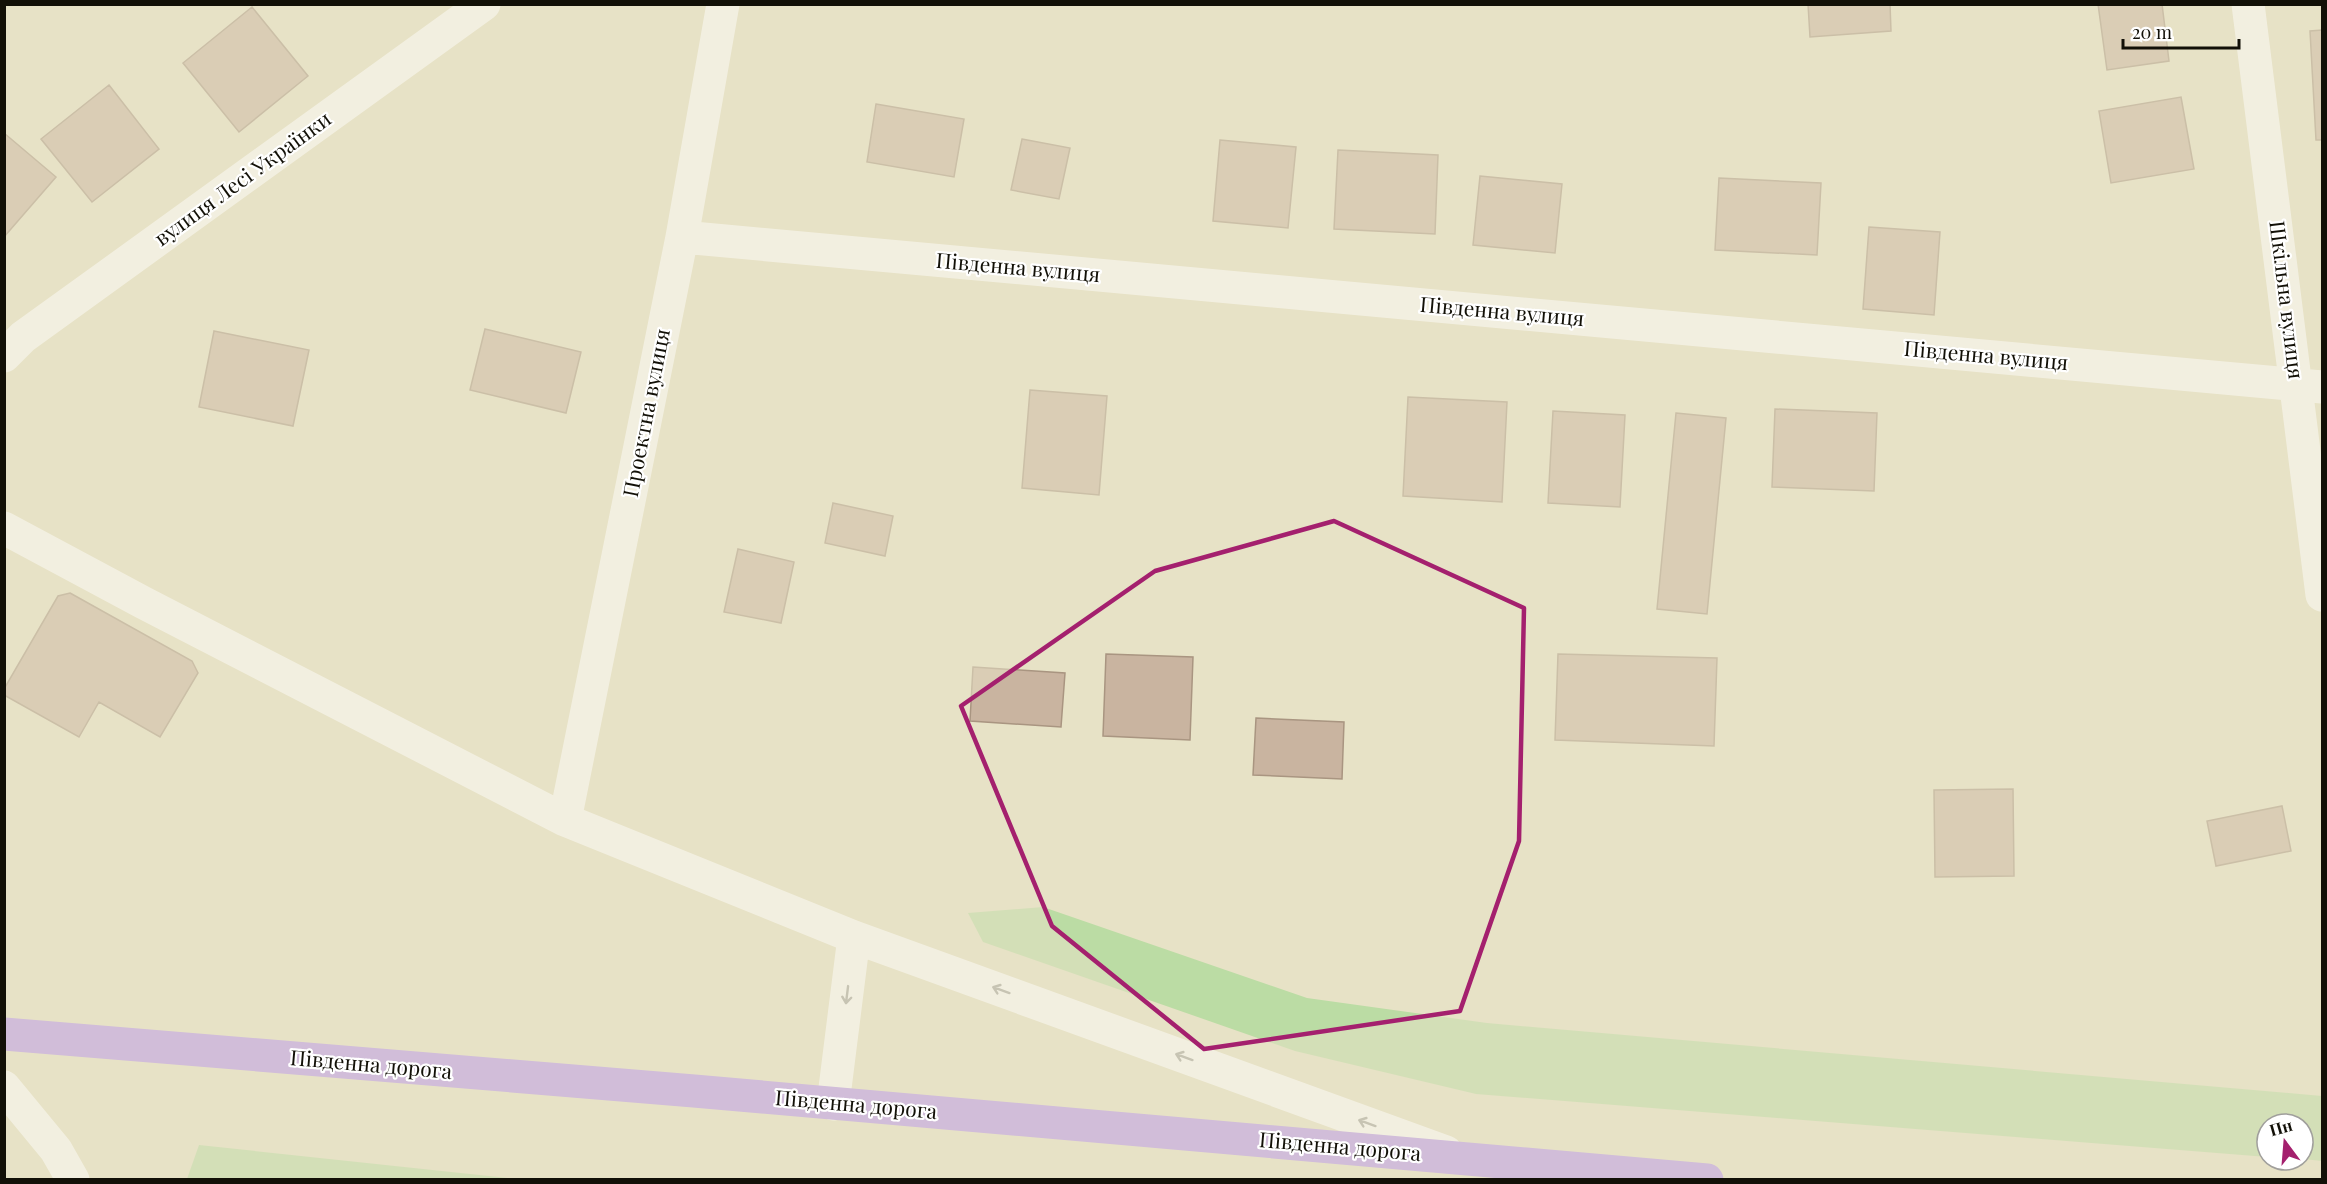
<svg xmlns="http://www.w3.org/2000/svg" width="2327" height="1184" font-family="'Playfair Display',serif">
  <rect width="100%" height="100%" fill="#e7e2c6"/>
  <path fill="#bbdca4" d="M1043 907 1307 998 1487 1023 2322 1096V1161L2303 1159V1124H2267V1157L1476 1094 1295 1051 983 942 968 913Z
    M199 1145 516 1179H187Z"/>
  <path fill="#c9b4a0" stroke="#a99581" stroke-width="1.5" d="M1808 4H1890L1891 31 1810 37Z
    M2098 4H2162L2169 61 2107 70Z
    M252 7 308 76 239 132 183 63Z
    M2322 30V140H2316L2310 31Z
    M109 85 159 149 92 202 41 139Z
    M2181 97 2194 169 2111 183 2099 111Z
    M876 104 964 119 954 177 867 162Z
    M4 133 56 177 4 237Z
    M1022 139 1070 148 1059 199 1011 190Z
    M1220 140 1296 147 1288 228 1213 221Z
    M1338 150 1438 155 1435 234 1334 229Z
    M1480 176 1562 184 1555 253 1473 245Z
    M1719 178 1821 183 1817 255 1715 250Z
    M1869 227 1940 232 1934 315 1863 309Z
    M485 329 581 352 566 413 470 390Z
    M214 331 309 350 293 426 199 407Z
    M1030 390 1107 396 1099 495 1022 488Z
    M1408 397 1507 402 1502 502 1403 496Z
    M1775 409 1877 413 1874 491 1772 487Z
    M1553 411 1625 415 1620 507 1548 503Z
    M1676 413 1726 418 1707 614 1657 609Z
    M833 503 893 516 885 556 825 543Z
    M738 549 794 562 781 623 724 612Z
    M70 593 192 661 198 673 160 737 99 702 79 737 4 695V689L58 596Z
    M1106 654 1193 657 1190 740 1103 736Z
    M1558 654 1717 658 1714 746 1555 740Z
    M973 667 1065 673 1061 727 970 721Z
    M1256 718 1344 722 1342 779 1253 775Z
    M2013 789 2014 876 1935 877 1934 790Z
    M2282 806 2291 851 2216 866 2207 821Z"/>
  <g fill="none" stroke-linecap="round" stroke-linejoin="round">
    <path stroke="#fff" stroke-width="33" d="M2248 4 2322 595
      M682 237 2322 387
      M4 356 23 337 484 4
      M4 528 144 603 565 820 854 937 1446 1152
      M565 820 682 237 723 4
      M4 1087 56 1150 73 1180
      M833 1104 854 937"/>
    <path stroke="#b590f0" stroke-width="33" d="M4 1034 694 1091 1707 1180"/>
  </g>
  <defs><path id="oneway-shaft" d="M-6 0H5M1.5-3L5.5 0L1.5 3" fill="none" stroke-width="1.6" stroke-linecap="round" stroke-linejoin="round" transform="scale(1.5)"/></defs>
  <g stroke="#a09f9c">
    <use href="#oneway-shaft" transform="translate(1001 990) rotate(-160)"/>
    <use href="#oneway-shaft" transform="translate(847 995) rotate(97)"/>
    <use href="#oneway-shaft" transform="translate(1184 1057) rotate(-160)"/>
    <use href="#oneway-shaft" transform="translate(1367 1123) rotate(-160)"/>
  </g>
  <path d="M0 0H2327V1184H0ZM1334 521 1524 608 1519 841 1460 1011 1204 1049 1052 926 961 706 1155 571Z" fill="#e7e2c6" fill-opacity=".55" fill-rule="evenodd"/>
  <path fill="none" stroke="#a4206e" stroke-width="4.5" stroke-linejoin="round" d="M1334 521 1524 608 1519 841 1460 1011 1204 1049 1052 926 961 706 1155 571Z"/>
  <g text-anchor="middle" stroke-width="4.5" stroke-linejoin="round" paint-order="stroke">
    <g font-size="21" fill="#121007" stroke="#fff">
      <text transform="translate(243 179) rotate(-36)" y="7">вулиця Лесі Українки</text>
      <text transform="translate(1018 268) rotate(5)" y="7">Південна вулиця</text>
      <text transform="translate(2286 300) rotate(83)" y="7">Шкільна вулиця</text>
      <text transform="translate(1502 312) rotate(5)" y="7">Південна вулиця</text>
      <text transform="translate(1986 356) rotate(5)" y="7">Південна вулиця</text>
      <text transform="translate(647 413) rotate(-79)" y="7">Проектна вулиця</text>
      <text transform="translate(371 1065) rotate(5)" y="7">Південна дорога</text>
      <text transform="translate(856 1105) rotate(5)" y="7">Південна дорога</text>
      <text transform="translate(1340 1147) rotate(5)" y="7">Південна дорога</text>
    </g>
  </g>
  <rect width="2327" height="1184" fill="none" stroke="#121007" stroke-width="12"/>
  <g transform="translate(2285 1142) rotate(344)"><circle r="28" fill="#ffffff" stroke="#a09f9c" stroke-width="1.5"/>
  <path d="M0-4.5L10 22L0 15L-10 22Z" fill="#a4206e"/>
  <text y="-9" font-size="16" font-weight="bold" text-anchor="middle" fill="#121007">Пн</text>
  </g>
  <path d="M2123 39v9h116v-9" fill="none" stroke="#121007" stroke-width="3"/>
  <text x="2132" y="39" font-size="18" fill="#121007" stroke="#ffffff" stroke-width="4.5" paint-order="stroke">20 m</text>
</svg>
